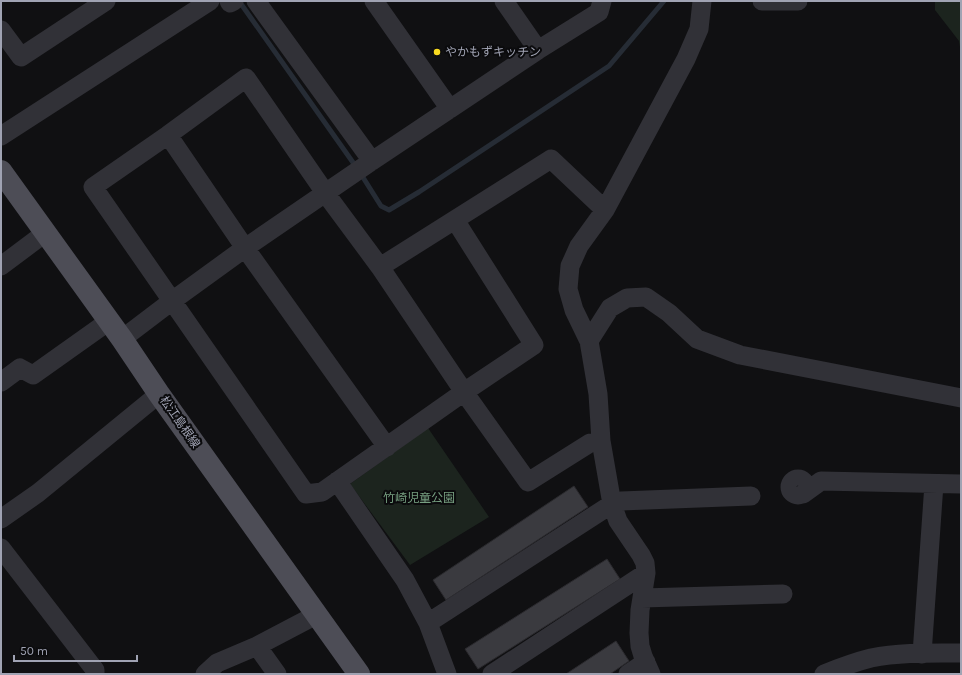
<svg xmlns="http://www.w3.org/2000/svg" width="962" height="675" font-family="Karla,'Noto Sans JP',sans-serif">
  <rect width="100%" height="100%" fill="#101012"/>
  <path fill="#1c241e" d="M935 1H961V53L959 41 935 10Z
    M428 428 489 517 410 565 350 484Z"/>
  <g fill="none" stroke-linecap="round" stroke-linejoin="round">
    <path stroke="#262c35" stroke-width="5" d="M239 1 359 171 381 206 389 210 419 192 609 66 664 1"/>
  </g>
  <path fill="#3a3a3f" stroke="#2b2a2e" d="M574 486 588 507 446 600 433 580Z
    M607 559 620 579 478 669 465 649Z
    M616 641 629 661 610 674H566Z"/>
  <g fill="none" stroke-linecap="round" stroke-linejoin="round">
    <path stroke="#313137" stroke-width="19" d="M229 1 230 3 234 1
      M256 1 372 161
      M374 1 450 109
      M762 1H798
      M1 30 21 57 106 1
      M538 50 599 12 602 1
      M168 135 246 78 326 194 380 267 464 392 322 492 306 494 93 187 168 135 245 248 387 447
      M1 136 210 1
      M455 220 534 345 464 392 528 482 590 443 601 441
      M1 266 45 233
      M380 267 551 159 605 210
      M122 339 172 301 245 248 372 161 538 50 504 1
      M589 341 610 308 627 298 646 297 669 313 697 339 740 355 961 398
      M1 382 20 368 33 375 109 321
      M790 487a8 8 0 1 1 16 0a8 8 0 1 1-16 0Z
      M337 481 405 580 428 623 447 674
      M803 494 821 481 961 484
      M1 519 38 493 159 394
      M1 548 95 670V674
      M642 598 783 594
      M428 623 612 504 621 501 751 496
      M257 646 277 674
      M922 654 934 484
      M205 674 217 663 257 646 316 615
      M492 674 646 573
      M628 674 646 662
      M651 674 643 656 640 646 639 633 640 610 646 573 645 563 641 555 618 521 612 504 601 441 598 394 589 341 574 310 568 289 570 266 579 246 605 210 686 59 699 29 702 1
      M824 674C839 668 855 662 871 658 900 652 931 653 961 653"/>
    <path stroke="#4d4d56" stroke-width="22" d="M1 171 122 339 159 394 359 674"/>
  </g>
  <circle fill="#f9da20" stroke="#0b0b0d" stroke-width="1.5" cx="437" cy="52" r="4"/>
  <g text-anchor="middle" stroke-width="4" stroke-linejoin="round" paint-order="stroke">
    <g font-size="12" fill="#a0a3b3" stroke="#0b0b0d" text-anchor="start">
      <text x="445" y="56">やかもずキッチン</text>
    </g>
    <g font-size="12" fill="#a0a3b3" stroke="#0b0b0d">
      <text transform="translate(180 422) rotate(55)" y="4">松江島根線</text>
    </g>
    <g font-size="12" fill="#769f81" stroke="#0b0b0d">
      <text x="419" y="502">竹崎児童公園</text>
    </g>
  </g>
  <rect width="962" height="675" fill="none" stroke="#a0a3b3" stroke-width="4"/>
  <path d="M14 655v6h123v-6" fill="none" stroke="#a0a3b3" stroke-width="2"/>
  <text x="20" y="655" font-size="12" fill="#a0a3b3" stroke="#0b0b0d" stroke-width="3" paint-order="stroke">50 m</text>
</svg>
